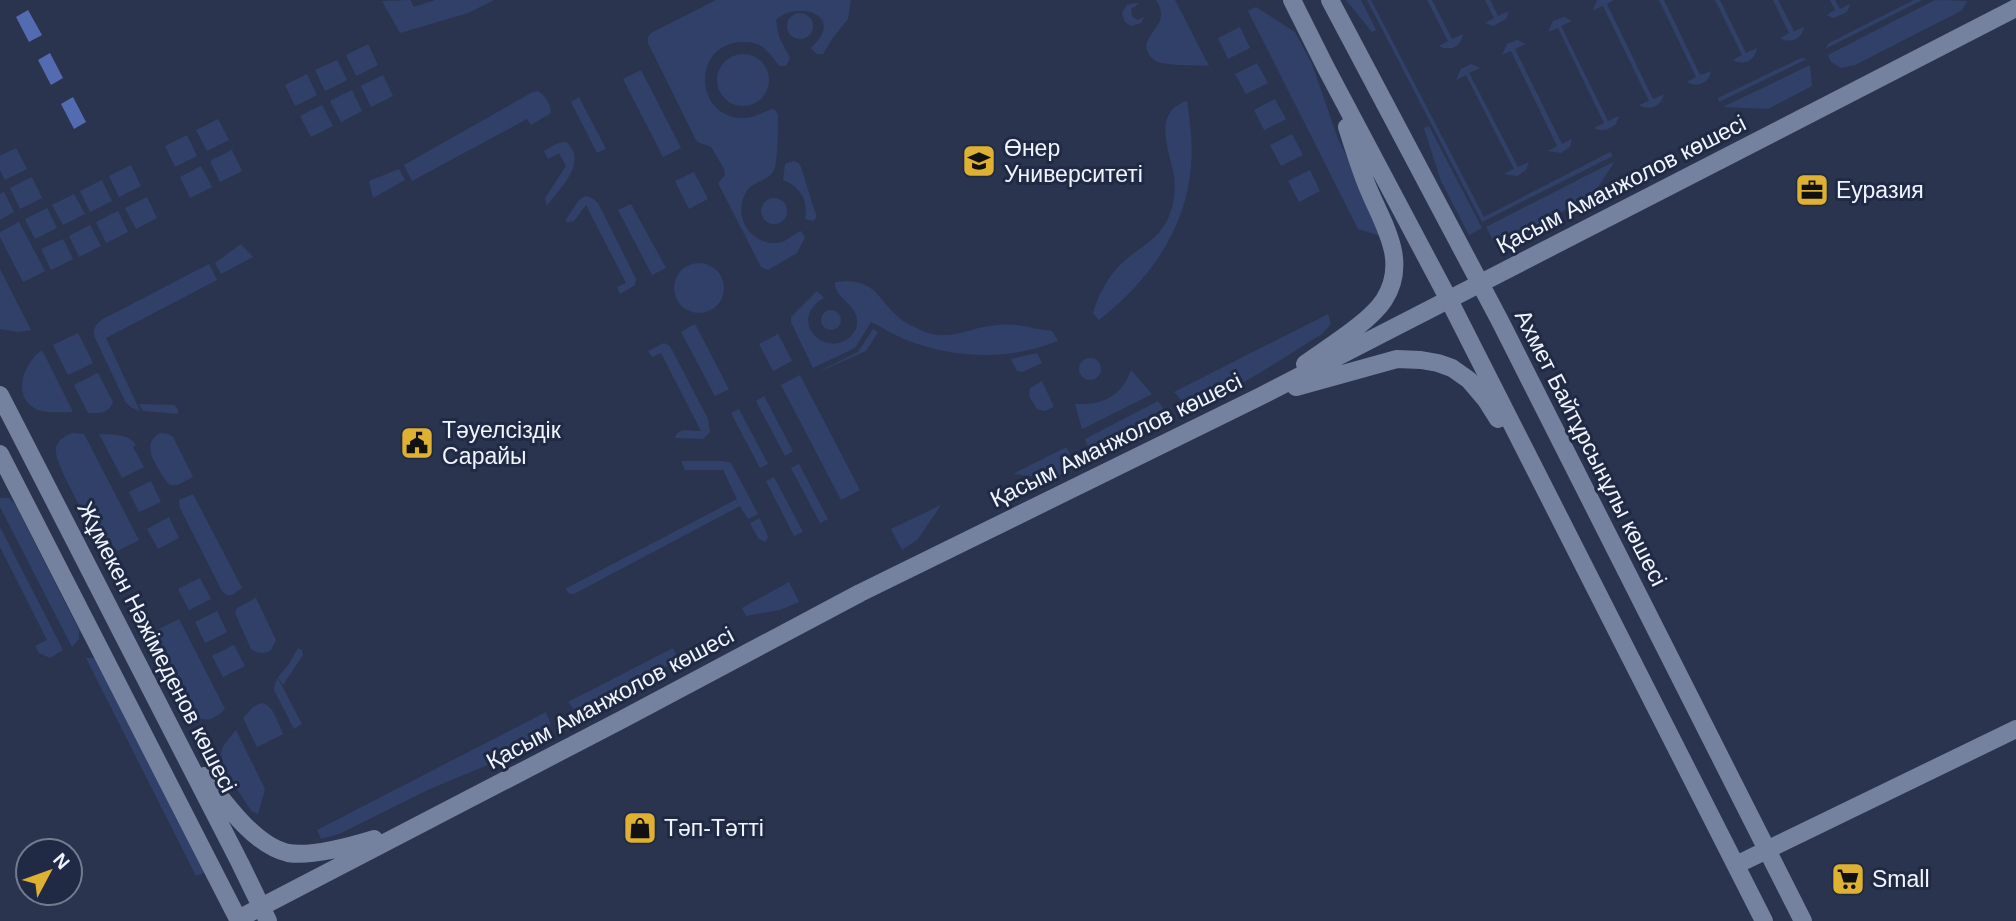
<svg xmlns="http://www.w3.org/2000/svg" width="2016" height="921" font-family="Helvetica,sans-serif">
  <rect width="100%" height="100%" fill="#2a344f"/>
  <path fill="#314069" d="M410 0 414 7 435 0H494L468 13 400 33 382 1Z
    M716 0H851L848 19 832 39 823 54H817L811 48C848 14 795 0 776 20L779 37 790 58 786 66H779C774 59 769 51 761 46 755 42 747 42 740 42 690 46 695 121 746 118 756 117 763 112 772 109L776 111 778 116C778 127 778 162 774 170 768 182 751 181 745 194 733 217 751 245 777 243 787 242 793 234 801 231L805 237 797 253 768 270 761 267 718 183 725 175 724 169 711 147 697 142 648 43V37L651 33Z
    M1156 0H1175L1209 66C1196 65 1170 66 1158 62 1150 59 1143 48 1148 40 1156 25 1168 19 1156 0Z
    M1346 0H1361L1376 30 1372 32Z
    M1367 0H1371L1484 217 1610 152 1613 156 1482 222Z
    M1427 0H1432L1452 39 1463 34C1461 47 1450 52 1439 46L1448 41Z
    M1485 0H1490L1498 16 1509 11 1506 19 1493 26 1485 23 1494 18Z
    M1597 0H1614L1607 4 1653 99 1664 94C1661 107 1650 111 1639 105L1649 101 1603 6 1593 10Z
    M1659 0H1664L1700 75 1711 71C1709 83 1698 88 1687 82L1696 77Z
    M1715 0H1720L1746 53 1757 48C1755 61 1743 66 1733 60L1742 55Z
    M1773 0H1778L1794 31 1804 27C1802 39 1791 44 1780 38L1789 33Z
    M1830 0H1835L1840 9 1850 4 1847 12 1834 18 1826 15 1835 10Z
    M1914 0H1922L1825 49 1829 43Z
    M1935 0 1967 1 1962 10 1957 13 1855 65 1841 68 1831 62 1828 55Z
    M1135 3 1139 4 1131 9 1132 16 1137 20 1144 17 1141 23 1131 26 1125 22 1122 13 1127 5Z
    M1256 7 1295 32 1312 64 1338 139 1375 212 1386 238 1358 229 1248 11Z
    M787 26a13 13 0 1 1 26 0a13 13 0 1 1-26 0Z
    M1564 17 1572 21 1561 26 1608 121 1619 116 1616 124C1609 130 1602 132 1594 128L1604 123 1558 28 1548 32 1553 21Z
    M1240 27 1250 48 1228 59 1218 38Z
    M1517 40 1526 44 1515 49 1562 144 1572 139 1570 147 1561 153 1548 151 1557 146 1511 51 1502 55 1507 44Z
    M368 44 378 65 356 76 346 55Z
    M717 80a26 26 0 1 1 52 0a26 26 0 1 1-52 0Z
    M1801 58 1807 59 1719 102 1718 98Z
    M337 60 347 80 325 91 315 70Z
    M1257 63 1268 83 1246 94 1235 74Z
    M1471 64 1480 68 1469 73 1518 167 1529 162 1526 170 1517 176 1504 174 1514 169 1466 75 1456 80 1461 69Z
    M1810 65 1812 86 1768 109 1723 107Z
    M641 70 681 148 663 157 623 79Z
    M307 74 317 95 295 106 285 85Z
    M383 75 393 96 371 107 361 86Z
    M352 90 362 111 341 122 330 101Z
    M538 91C545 95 551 105 551 113L531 125 527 119 412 181 404 165 531 93Z
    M579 97 606 149 597 153 571 102Z
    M1275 99 1286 119 1264 130 1254 110Z
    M1187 101C1190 122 1193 144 1191 166 1186 230 1148 282 1099 320L1093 313C1098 296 1106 280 1119 266 1142 243 1165 240 1173 203 1175 195 1175 185 1174 176 1170 151 1151 112 1187 101Z
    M322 105 333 126 311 137 300 116Z
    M218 119 229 140 207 151 196 130Z
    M1429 126 1482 228 1469 235 1441 181 1424 128Z
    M1292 134 1303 155 1281 166 1270 145Z
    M187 135 197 156 175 167 165 146Z
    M566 142C589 162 560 188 547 206L545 198 566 166 559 153 548 159 544 151 558 143Z
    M16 148 27 169 5 180 0 170V156Z
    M232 150 242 171 220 182 210 161Z
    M794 161C796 162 798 162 799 164 802 166 812 205 816 214V218L813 221 805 219C809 201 800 186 783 180L785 164Z
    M1615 161 1592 196 1496 246 1486 227Z
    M131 165 141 186 119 197 109 176Z
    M201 166 212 187 190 198 180 177Z
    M399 169 405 180 373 198 369 181Z
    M1310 170 1320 191 1299 202 1288 181Z
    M694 172 708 199 689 209 675 181Z
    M32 177 42 198 20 209 10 188Z
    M102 180 112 201 90 212 80 191Z
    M4 192 14 212 0 220V194Z
    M74 194 85 214 63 225 52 205Z
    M586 196 592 198 598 203 636 279 635 285 620 294 617 287 626 283 586 205 574 221 569 222 565 221 579 200Z
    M147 197 157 218 136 229 125 208Z
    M761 211a13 13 0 1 1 26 0a13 13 0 1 1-26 0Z
    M631 204 666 268 652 275 618 210Z
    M47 208 57 228 35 239 25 219Z
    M118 211 128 232 106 243 96 222Z
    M19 222 45 271 23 282 0 237V232Z
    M90 225 101 246 79 257 69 236Z
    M63 239 73 259 51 270 41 249Z
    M241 244 253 257 221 274 215 263Z
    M674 288a25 25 0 1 1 50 0a25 25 0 1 1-50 0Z
    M209 264 217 280 106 338 140 411 132 408 126 403 95 338C92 329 96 324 103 319Z
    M0 269 31 330 18 332 0 329Z
    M848 281C877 284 877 297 895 314 904 323 917 329 928 333 953 341 973 326 998 325 1020 323 1031 329 1052 331L1058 341C1011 360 957 359 909 341 896 336 883 328 871 322L855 348 813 368 791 322V317L817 291 824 298C787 319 823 358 849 338 853 334 857 329 857 324 859 303 834 300 835 282Z
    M821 320a10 10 0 1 1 20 0a10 10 0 1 1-20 0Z
    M1328 314 1331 324 1322 334C1298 348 1209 409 1187 406L1174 392Z
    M695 324 729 389 715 396 681 332Z
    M873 329 878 332 866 351 814 374 858 352Z
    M78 333 93 363 68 375 53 345Z
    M778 334 792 361 773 371 759 344Z
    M664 343 670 346 708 419 710 432 703 439 675 438C679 426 691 432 701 431L661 353 652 357 648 351Z
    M42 350 73 412C62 412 44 414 34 408 11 393 25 362 42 350Z
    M1037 353 1042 363 1022 372 1017 371 1011 359Z
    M1079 369a11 11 0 1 1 22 0a11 11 0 1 1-22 0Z
    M1131 370 1152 394 1082 429 1075 404C1102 406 1122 396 1131 370Z
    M98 373 113 402C108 414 100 413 88 413L74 385Z
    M800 375 860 490 841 500 781 385Z
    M1042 381 1054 407 1045 411 1037 409 1029 396 1030 388Z
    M764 396 793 451 785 456 756 401Z
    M1158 401C1163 408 1167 413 1166 422L1159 428 1105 455C1093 456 1088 450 1085 439Z
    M139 404 174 405 178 409V414L143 411Z
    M739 409 768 464 760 468 731 413Z
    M73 433 84 434 139 540 117 551C106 537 91 523 81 508 75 497 53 458 56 447 59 439 66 435 73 433Z
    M161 433 168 434 173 437 193 477 177 485H170L167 482C158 468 138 443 161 433Z
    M99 434C112 435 128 433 136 445L133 447 144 467 122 478Z
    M1067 447C1069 452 1071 459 1071 464 1068 484 1027 475 1013 474Z
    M681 461H723L731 463 758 514 748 519 740 506 574 594H570L565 589 737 499 723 470H685Z
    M799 464 828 519 820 523 791 468Z
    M774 477 803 532 794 536 766 481Z
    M151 481 161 502 139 512 129 492Z
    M193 494 242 588 232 595H227L222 591 180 508 179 500Z
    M0 498H9L15 504 79 630V639L72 647 0 507Z
    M941 505 918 539 902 550 891 529Z
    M169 517 179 538 158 549 147 529Z
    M760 518 768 537 765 542 758 538 750 523Z
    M0 527 63 650 50 658 39 653 35 646 47 640 0 547Z
    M200 578 211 599 189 610 178 589Z
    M789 582 799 602 780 610 746 616 742 608Z
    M256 598 276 640 271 650C264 654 257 654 251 649L235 613 237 608Z
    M217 611 227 632 205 643 195 622Z
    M179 619 225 709C208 727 197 720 184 703 178 696 173 688 170 679 164 663 161 646 157 630Z
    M234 645 245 666 223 677 212 656Z
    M298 648 302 650 303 655 283 685 278 677 289 664Z
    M673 648 677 657C655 677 609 722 577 713L568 702Z
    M86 658H94L98 661 206 872 196 876Z
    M278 678 302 724 294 729 274 690 275 683Z
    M261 703C274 705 278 723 283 734L257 747 243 718 253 707Z
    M546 712 550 722V731L533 746 430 789 339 834 321 839 317 830Z
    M236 730 265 789 258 814 251 811 248 806C241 794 217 763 222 749 225 743 231 736 236 730Z"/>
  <path fill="#536cb1" d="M28 10 42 35 29 42 16 17Z
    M50 53 63 78 51 85 38 60Z
    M73 97 86 122 74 129 61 104Z"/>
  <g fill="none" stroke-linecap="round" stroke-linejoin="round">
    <path stroke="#74819f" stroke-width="18" d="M1292 0 1326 68 1449 300 1764 921
      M1330 0 1500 321 1803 921
      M1305 364C1327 348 1370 322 1384 300 1410 259 1381 222 1366 183 1359 165 1353 146 1347 127
      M1296 387 1397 359 1421 360 1438 363 1452 368 1469 380 1486 400 1498 419
      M0 395 240 863 268 921
      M0 454 239 921
      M204 776C224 802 255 846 288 853 312 857 351 846 374 839
      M1736 865 2016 729
      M238 919 623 719 860 593 1259 397 2016 8"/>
  </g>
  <defs>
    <symbol id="university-square" viewBox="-11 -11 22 22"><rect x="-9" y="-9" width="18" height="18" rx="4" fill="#dfb133" stroke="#202a44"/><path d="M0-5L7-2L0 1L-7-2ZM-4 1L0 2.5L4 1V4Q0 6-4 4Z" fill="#111"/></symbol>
    <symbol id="office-square" viewBox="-11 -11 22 22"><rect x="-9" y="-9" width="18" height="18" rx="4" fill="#dfb133" stroke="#202a44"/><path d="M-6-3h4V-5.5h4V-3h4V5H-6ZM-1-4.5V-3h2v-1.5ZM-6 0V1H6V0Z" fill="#111"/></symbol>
    <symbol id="civic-square" viewBox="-11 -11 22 22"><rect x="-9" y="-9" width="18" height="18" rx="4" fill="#dfb133" stroke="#202a44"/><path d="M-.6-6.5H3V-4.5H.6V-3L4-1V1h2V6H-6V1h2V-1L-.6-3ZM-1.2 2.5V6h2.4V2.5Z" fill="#111"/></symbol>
    <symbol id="shop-square" viewBox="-11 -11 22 22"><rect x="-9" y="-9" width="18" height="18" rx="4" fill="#dfb133" stroke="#202a44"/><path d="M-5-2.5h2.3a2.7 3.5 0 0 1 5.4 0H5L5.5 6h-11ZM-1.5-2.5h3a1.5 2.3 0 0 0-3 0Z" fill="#111"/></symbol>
    <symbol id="supermarket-square" viewBox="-11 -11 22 22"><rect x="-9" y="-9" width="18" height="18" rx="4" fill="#dfb133" stroke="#202a44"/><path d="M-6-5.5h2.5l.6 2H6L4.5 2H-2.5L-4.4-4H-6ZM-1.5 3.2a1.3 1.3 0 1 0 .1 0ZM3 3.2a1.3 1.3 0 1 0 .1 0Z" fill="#111"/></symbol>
  </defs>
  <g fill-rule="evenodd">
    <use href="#university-square" x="960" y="142" width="38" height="38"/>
    <use href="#office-square" x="1793" y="171" width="38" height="38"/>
    <use href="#civic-square" x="398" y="424" width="38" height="38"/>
    <use href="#shop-square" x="621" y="809" width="38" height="38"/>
    <use href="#supermarket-square" x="1829" y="860" width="38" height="38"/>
  </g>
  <g text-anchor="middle" stroke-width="6" stroke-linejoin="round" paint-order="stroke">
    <g font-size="23" fill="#f0f4ff" stroke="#202a44" text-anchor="start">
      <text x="1004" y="156">Өнер<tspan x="1004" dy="26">Университеті</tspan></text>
      <text x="1836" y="198">Еуразия</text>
      <text x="442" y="438">Тәуелсіздік<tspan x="442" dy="26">Сарайы</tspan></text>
      <text x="664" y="836">Тәп-Тәтті</text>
      <text x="1872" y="887">Small</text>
    </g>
    <g font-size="23" fill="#f0f4ff" stroke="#202a44">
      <text transform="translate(1621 184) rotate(-27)" y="8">Қасым Аманжолов көшесі</text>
      <text transform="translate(1116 440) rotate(-26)" y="8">Қасым Аманжолов көшесі</text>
      <text transform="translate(1591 448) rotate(63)" y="8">Ахмет Байтұрсынұлы көшесі</text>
      <text transform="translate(157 647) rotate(63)" y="8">Жұмекен Нәжімеденов көшесі</text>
      <text transform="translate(610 698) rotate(-28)" y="8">Қасым Аманжолов көшесі</text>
    </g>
  </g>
  <g transform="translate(49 872) rotate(49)"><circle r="33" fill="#202a44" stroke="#737b8f" stroke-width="2"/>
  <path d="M0-5L12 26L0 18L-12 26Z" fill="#dfb133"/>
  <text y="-10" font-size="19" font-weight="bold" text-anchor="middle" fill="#f0f4ff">N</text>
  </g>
</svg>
